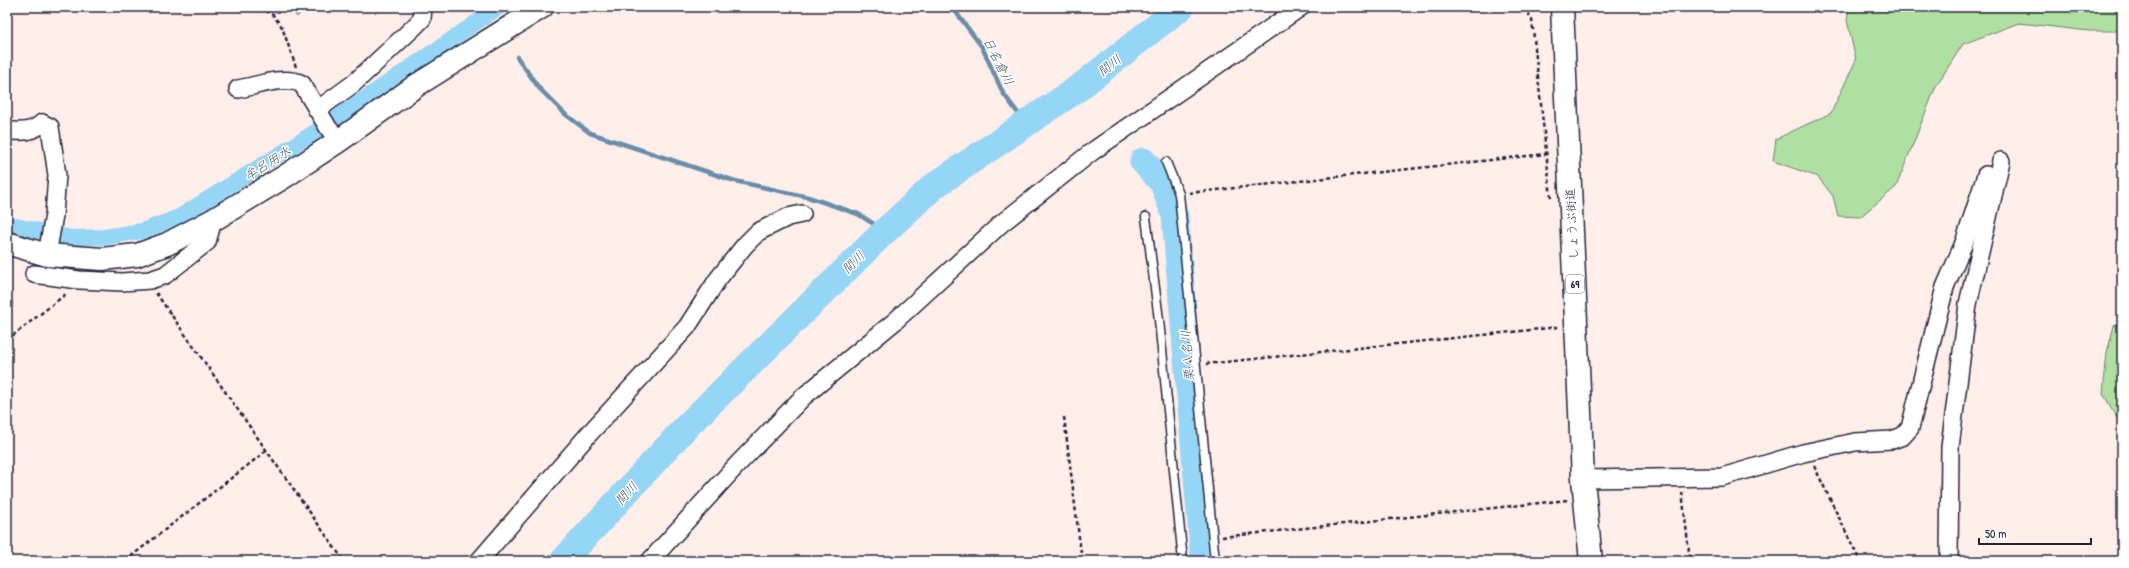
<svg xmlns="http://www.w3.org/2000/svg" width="2129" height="568" font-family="'Patrick Hand','Klee One',sans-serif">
  <rect width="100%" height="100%" fill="#ffeee9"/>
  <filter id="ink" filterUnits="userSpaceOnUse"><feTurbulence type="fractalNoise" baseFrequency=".025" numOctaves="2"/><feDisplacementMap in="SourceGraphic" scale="8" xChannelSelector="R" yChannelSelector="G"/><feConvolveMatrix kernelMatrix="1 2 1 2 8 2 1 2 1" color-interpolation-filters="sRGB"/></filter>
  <g filter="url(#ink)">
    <path fill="#afe0a1" stroke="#68816e" d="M290 7H305L297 17Z
      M1849 7H2122V31H2089L2019 23 1963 44 1936 86 1896 187 1860 217 1838 216 1833 196 1818 177 1773 161 1776 139 1831 113 1856 60 1847 20Z
      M2122 322V427L2103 393 2107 352 2114 326Z"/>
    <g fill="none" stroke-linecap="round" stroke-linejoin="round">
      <path stroke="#678dab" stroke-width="4.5" d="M952 7 982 47 1003 93 1026 124
        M517 57 539 88 565 114 590 133 735 181 808 197 858 214 885 231"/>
      <path stroke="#95d5f6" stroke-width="16" d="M7 224 72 238 105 237 142 231 179 217 317 131 499 7"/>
      <path stroke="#95d5f6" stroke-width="27" d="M1143 161 1163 183 1175 216 1204 561
        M563 561 684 429 885 231 934 186 1080 87 1181 7"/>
      <defs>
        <path id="lane" d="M1166 162 1179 194 1215 561
          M1146 217 1159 320 1183 561"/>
        <path id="street" d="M238 89C257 86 284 75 302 84L329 129 340 140
          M317 110 353 84 412 29 422 19 423 7
          M7 131C21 131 32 133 42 123L50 127 57 175 54 215 47 255
          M34 274 79 280 122 282 150 280 165 275 207 242 213 220
          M1583 479 1722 477 1803 453 1855 442 1892 440 1903 436 1910 428 1945 287 1964 243 1986 175 1996 177
          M479 561 588 435 687 327 718 279 745 245 758 232 788 217 802 214
          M650 561 736 466 803 397 894 322 1002 223 1093 151 1301 7
          M1949 561 1950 447 1968 304 2001 161"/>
        <path id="secondary" d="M7 243 47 255 102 259 137 255 167 244 213 220 284 177 340 140 417 85 542 7"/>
        <path id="primary" d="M1562 7 1583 479 1591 561"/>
      </defs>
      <use href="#lane" stroke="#22223b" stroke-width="11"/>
      <use href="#street" stroke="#22223b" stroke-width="20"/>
      <use href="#secondary" stroke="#22223b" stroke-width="25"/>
      <use href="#primary" stroke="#22223b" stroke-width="25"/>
      <path stroke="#22223b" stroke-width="2.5" stroke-dasharray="4 3" stroke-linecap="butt" d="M259 7 273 15 282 27 296 67
        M1525 7 1532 20 1551 198
        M1189 193 1546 154
        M156 293 344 561
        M7 340 66 294
        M1206 364 1559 327
        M1064 417 1082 561
        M1814 466 1860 561
        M1682 492 1690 561
        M1222 537 1567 500
        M125 561 266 451"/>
      <use href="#lane" stroke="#fff" stroke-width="8"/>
      <use href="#street" stroke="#fff" stroke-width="17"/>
      <use href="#secondary" stroke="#fff" stroke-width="22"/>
      <use href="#primary" stroke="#fff" stroke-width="22"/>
    </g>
  </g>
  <g text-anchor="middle" stroke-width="3" stroke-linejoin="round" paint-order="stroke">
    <rect fill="#fff" stroke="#646476" stroke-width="1" x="1566" y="275" width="18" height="18" rx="3"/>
    <g font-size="11" font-weight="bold" fill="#22223b">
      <text x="1575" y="288">69</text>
    </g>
    <g font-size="12" fill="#22223b" stroke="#fff">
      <text transform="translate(1572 224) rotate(-93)" y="4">しょうぶ街道</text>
    </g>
    <g font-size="13" font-style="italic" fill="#445873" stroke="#fff">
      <text transform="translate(999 61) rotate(63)" y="5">日名倉川</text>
      <text transform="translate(1109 65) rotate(-39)" y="5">間川</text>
      <text transform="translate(267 163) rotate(-32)" y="5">牟呂用水</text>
      <text transform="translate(853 262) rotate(-45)" y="5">間川</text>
      <text transform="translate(1187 356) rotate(-95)" y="5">栗八名川</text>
      <text transform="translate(626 493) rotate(-47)" y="5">間川</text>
    </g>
  </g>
  <rect width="2129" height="568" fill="none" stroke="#fff" stroke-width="24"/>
  <rect x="12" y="12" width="2105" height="544" fill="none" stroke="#22223b" stroke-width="1.5" filter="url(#ink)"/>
  <path d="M1979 538v6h112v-6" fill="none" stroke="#22223b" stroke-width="2"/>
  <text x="1985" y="538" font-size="12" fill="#22223b" stroke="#ffffff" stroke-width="3" paint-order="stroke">50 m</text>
</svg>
